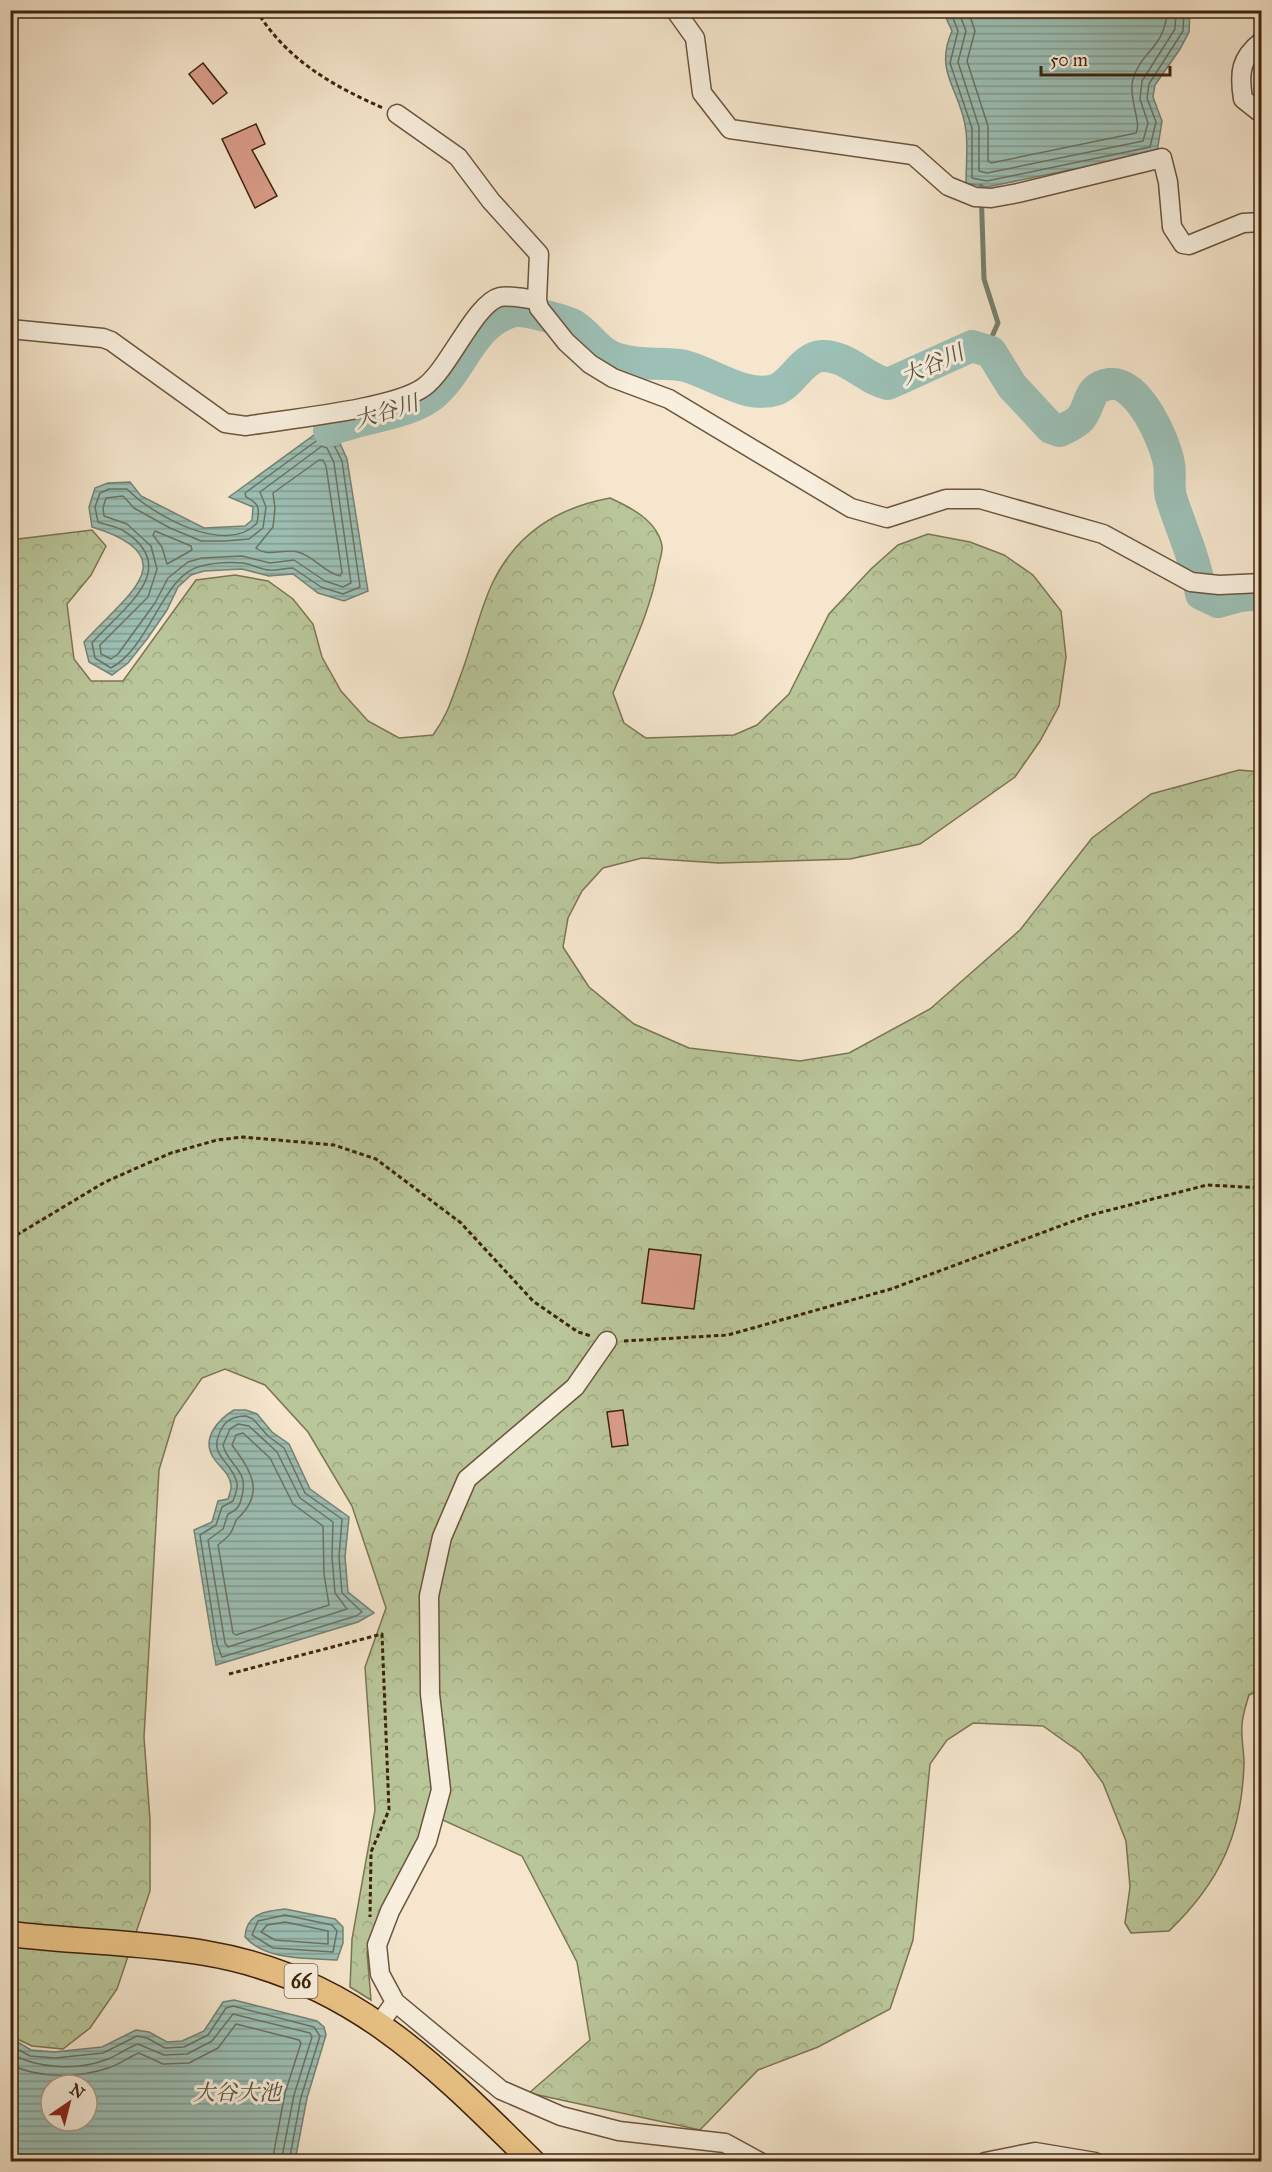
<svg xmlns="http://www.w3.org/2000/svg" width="1272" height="2172" font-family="'IM FELL Great Primer','Noto Serif JP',serif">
  <defs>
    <pattern id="forest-crowns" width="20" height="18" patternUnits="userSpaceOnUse" patternTransform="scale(1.5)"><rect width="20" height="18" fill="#b9c69a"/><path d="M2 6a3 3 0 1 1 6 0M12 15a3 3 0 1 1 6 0" fill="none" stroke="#a0aa84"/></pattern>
    <pattern id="water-rules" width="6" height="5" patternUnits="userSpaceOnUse" patternTransform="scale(1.5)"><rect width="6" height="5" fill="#9cc0b6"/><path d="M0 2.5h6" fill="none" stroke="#819c92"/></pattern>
  </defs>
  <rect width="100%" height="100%" fill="#f5e6cd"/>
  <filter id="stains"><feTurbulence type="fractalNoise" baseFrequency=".00333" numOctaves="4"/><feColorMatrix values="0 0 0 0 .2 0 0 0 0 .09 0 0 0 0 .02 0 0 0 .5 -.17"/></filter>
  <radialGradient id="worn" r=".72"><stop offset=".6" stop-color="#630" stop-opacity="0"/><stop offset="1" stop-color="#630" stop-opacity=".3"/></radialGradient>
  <path fill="url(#forest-crowns)" stroke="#7c7553" stroke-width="1.5" d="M610 498C630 507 658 521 662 546 663 552 659 562 658 568 650 613 630 651 613 693L624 723 646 738 734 735 757 725 789 694 829 614 871 569 898 545 928 534 970 542 1004 555 1033 575 1061 611 1066 657 1059 706 1040 741 1015 777 920 844 850 859 719 863 642 858 603 868 582 891 568 918 563 947 589 987 634 1024 689 1048 800 1061 849 1053 930 1009 1020 930 1092 838 1151 794 1239 770 1261 772V1690L1249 1695C1246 1705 1242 1716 1242 1726 1241 1738 1244 1751 1244 1763 1242 1834 1220 1882 1169 1931L1131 1933 1125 1923 1130 1887 1126 1841 1103 1783 1081 1753 1043 1726 973 1723 947 1740 930 1764 913 1940 890 2009 818 2047 758 2070 700 2130 529 2093 590 2040 577 1962 522 1856 434 1816 394 1884 367 1952 371 2000 350 1987 352 1939 375 1810 365 1667 386 1608 352 1506 308 1432 265 1385 225 1369 202 1378 175 1417 159 1470 144 1737 150 1820V1891L117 1989 90 2028 63 2049 32 2046 11 2036 10 540 92 530 106 546 91 575 67 604 74 659 91 681H123L196 580 235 575 268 581 293 599 313 624 322 657 341 691 368 721 399 738 433 735C448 714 451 701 460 677 471 649 480 608 493 582 517 533 557 508 610 498Z"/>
  <path fill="url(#water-rules)" stroke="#768272" stroke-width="1.5" fill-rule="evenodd" d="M943 11H1190L1189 32 1180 49 1155 85 1153 97 1162 121 1157 152 987 187 966 183C966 166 968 148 966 131 962 91 933 74 952 31Z
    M325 427 338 439 347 459 368 591 344 601 318 593 293 574 269 576 242 569 204 571 191 575 178 587 167 610 147 639 128 663 112 675 89 662 84 642C123 598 191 557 92 527L89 507 95 488 108 483 130 482 141 496 204 528 245 526 252 520 253 507 229 497Z
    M234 1410H246L257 1414 272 1432 289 1444 310 1489 349 1517 345 1557 348 1592 374 1613 358 1622 216 1665 194 1530 212 1522 218 1501 228 1499C229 1495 232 1489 231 1485 230 1473 218 1466 213 1457 201 1438 219 1419 234 1410Z
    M285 1909 335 1919 343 1927V1943L337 1960C308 1958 266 1961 245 1937 246 1913 266 1911 285 1909Z
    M234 2000 317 2021 324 2027 326 2035 307 2098 295 2161H11V2038L31 2050 54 2052 102 2047 136 2030 149 2032 167 2042 182 2041 204 2031 223 2002ZM51 2085H87V2121H51Z"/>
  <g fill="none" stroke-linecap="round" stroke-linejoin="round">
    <path stroke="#6d7261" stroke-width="1.5" d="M950 10 958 31 950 63 972 128V178L987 181 1150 147 1156 122 1147 98 1149 84 1183 31 1184 10
      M958 10 966 31 958 62 979 127V171L987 173 1143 141 1148 123 1140 99 1142 81 1175 29 1176 10
      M968 10 975 31 967 61 988 126V161L991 163 1136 133C1142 123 1128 98 1133 79 1141 51 1166 47 1167 10
      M323 436 333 443 342 461 360 587 343 594 321 587 293 568C286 568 277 571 270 570 261 570 252 564 243 563 230 562 213 563 201 566 163 574 151 646 111 668L95 658 92 643C120 610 184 570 124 531 116 526 106 525 98 522L95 507 100 493 109 489H127C151 514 226 557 257 523 260 508 259 503 246 497L245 493Z
      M322 446 327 448 334 463 351 583 343 587 325 581 294 560 270 563 242 556 202 558 188 562 168 578 155 603 118 654 111 659 101 654 100 645 148 597 157 569 151 546 127 524 104 516 103 508 106 498 123 496 134 508 170 528 201 541H225L249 539 263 528 266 507 260 492Z
      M319 460H323L326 466 342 572 340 576C323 572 314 556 298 552 284 548 269 558 256 548L273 527 275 508 273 493Z
      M155 531 191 546 192 550 167 564 162 547 153 535Z
      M246 1416 253 1419 268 1436 284 1448 305 1493 342 1519 339 1557 342 1593 362 1612 356 1616 222 1657 217 1644 200 1535 216 1525 222 1507 233 1501C235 1496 238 1488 237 1483 231 1458 206 1457 222 1428 227 1419 236 1416 246 1416Z
      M238 1424 249 1426 277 1452 300 1498 333 1522 332 1557 335 1593 347 1609 228 1647 225 1643 208 1540 223 1529 228 1514C237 1510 240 1506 242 1496 249 1469 228 1466 223 1445L230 1429Z
      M243 1433 270 1458 293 1504 323 1526 324 1574 329 1605 236 1635 233 1633 218 1545C222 1541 228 1538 231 1532 234 1528 234 1523 237 1519 266 1493 251 1471 232 1445L236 1435Z
      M285 1915 332 1925 337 1931 333 1952 273 1948 252 1935 258 1921Z
      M285 1922 328 1931V1944L275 1940 261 1932 267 1925Z
      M10 2045 30 2056 55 2058 103 2053 137 2036 147 2038 165 2048 184 2047 208 2035 226 2008 233 2006 314 2027 320 2036 301 2097 289 2162
      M10 2053C37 2069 78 2071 108 2059 118 2055 127 2048 138 2044L164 2055 187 2054 212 2041 233 2014 310 2033 312 2037 294 2095 281 2162
      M10 2064C38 2079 79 2078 108 2068 119 2065 128 2057 139 2053L163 2064 189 2063 218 2048 236 2024 299 2040 301 2043 285 2093 272 2162"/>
    <path stroke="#768272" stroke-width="5" d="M981 186 984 279 998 323 986 350"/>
    <path stroke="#9cc0b6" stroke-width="32" d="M329 431C360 417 411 415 435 393 464 367 472 322 514 311 522 309 568 321 575 326 590 336 599 354 618 359 642 367 664 361 685 366 712 373 746 399 775 390 793 384 802 357 822 356 847 355 865 379 888 384L972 346 991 352 1012 386 1051 428 1060 431C1066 428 1075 424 1080 419 1092 406 1086 387 1110 384 1139 381 1165 441 1169 464 1171 475 1168 486 1171 497 1181 529 1196 560 1201 594L1218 602 1240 596 1262 594"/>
  </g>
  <path fill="#d99c89" stroke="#3e240c" stroke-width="1.5" d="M203 63 227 93 213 104 189 74Z
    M256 124 265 144 252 150 277 196 255 208 222 139Z
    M649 1249 701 1255 694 1309 642 1303Z
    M623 1410 628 1445 612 1447 607 1412Z"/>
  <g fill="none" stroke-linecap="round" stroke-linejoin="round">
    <defs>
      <path id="minor" d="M675 10 695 38 702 93 730 129 913 155 948 186 975 197 991 198 1018 193 1162 158 1168 182 1172 227 1183 244 1189 245 1243 223 1262 222
        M1262 41C1240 58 1239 73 1243 99L1262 114
        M397 114 458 157 491 201 539 254 537 300 539 308 566 342 590 364 613 378 669 399 851 508 887 518 946 499H980L1103 534 1191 582 1219 585 1262 583
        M10 329 103 338 111 341 225 423 246 426C287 419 394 409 424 387 449 369 475 303 500 297 511 295 527 299 537 300
        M395 2002 380 1974 377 1945 390 1911 427 1841 441 1790 430 1694 429 1596 442 1537 467 1479 575 1387 607 1341
        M380 2023 395 2002 501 2090 561 2116 619 2131 725 2143 760 2162
        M985 2162 1035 2152 1095 2162"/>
      <path id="major" d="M10 1934C75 1942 141 1942 205 1953 349 1977 434 2064 533 2162"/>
    </defs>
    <use href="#minor" stroke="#6c543c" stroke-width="21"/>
    <use href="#major" stroke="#3e240c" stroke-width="27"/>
    <path stroke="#3e240c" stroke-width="3" stroke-dasharray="4.5 3" stroke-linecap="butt" d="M256 10C287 60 331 85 383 108
      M10 1239 105 1182 171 1153 217 1140 243 1137 334 1145 376 1159 461 1223 533 1301 578 1332 591 1336
      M624 1341 728 1335 891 1289 1087 1216 1207 1185 1262 1188
      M229 1674 382 1634 389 1810 371 1852 370 1917"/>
    <use href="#minor" stroke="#f8efde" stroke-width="18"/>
    <use href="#major" stroke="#eac386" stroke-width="24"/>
  </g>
  <g text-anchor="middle" stroke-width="6" stroke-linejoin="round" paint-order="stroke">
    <rect fill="#f8efde" stroke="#76614b" stroke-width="1.5" x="284.5" y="1964" width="33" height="34" rx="4.5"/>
    <g font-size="20" font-weight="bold" fill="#3e240c">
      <text x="301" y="1988">66</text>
    </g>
    <g font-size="22" font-style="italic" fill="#5a533f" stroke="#f8efde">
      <text transform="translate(932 364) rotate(-24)" y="8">大谷川</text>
      <text transform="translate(386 411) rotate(-17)" y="8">大谷川</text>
      <text x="237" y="2100">大谷大池</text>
    </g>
  </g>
  <rect width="1272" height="2172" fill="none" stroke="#f5e6cd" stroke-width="36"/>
  <rect x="12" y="12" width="1248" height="2148" fill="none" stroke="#3e240c" stroke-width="3"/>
  <rect x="18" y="18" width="1236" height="2136" fill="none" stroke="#3e240c" stroke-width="1.5"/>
  <g transform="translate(69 2103) rotate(35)"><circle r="28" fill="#f8efde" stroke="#ae9e8a" stroke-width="1.5"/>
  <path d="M0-4.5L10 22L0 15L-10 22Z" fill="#8f2418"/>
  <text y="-9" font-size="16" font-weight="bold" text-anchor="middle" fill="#3e240c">N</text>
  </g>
  <path d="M1041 66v9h129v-9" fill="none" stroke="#3e240c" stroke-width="3"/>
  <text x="1050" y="66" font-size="18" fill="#3e240c" stroke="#f8efde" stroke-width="4.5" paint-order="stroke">50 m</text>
  <rect width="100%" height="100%" filter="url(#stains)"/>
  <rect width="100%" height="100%" fill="url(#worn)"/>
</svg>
